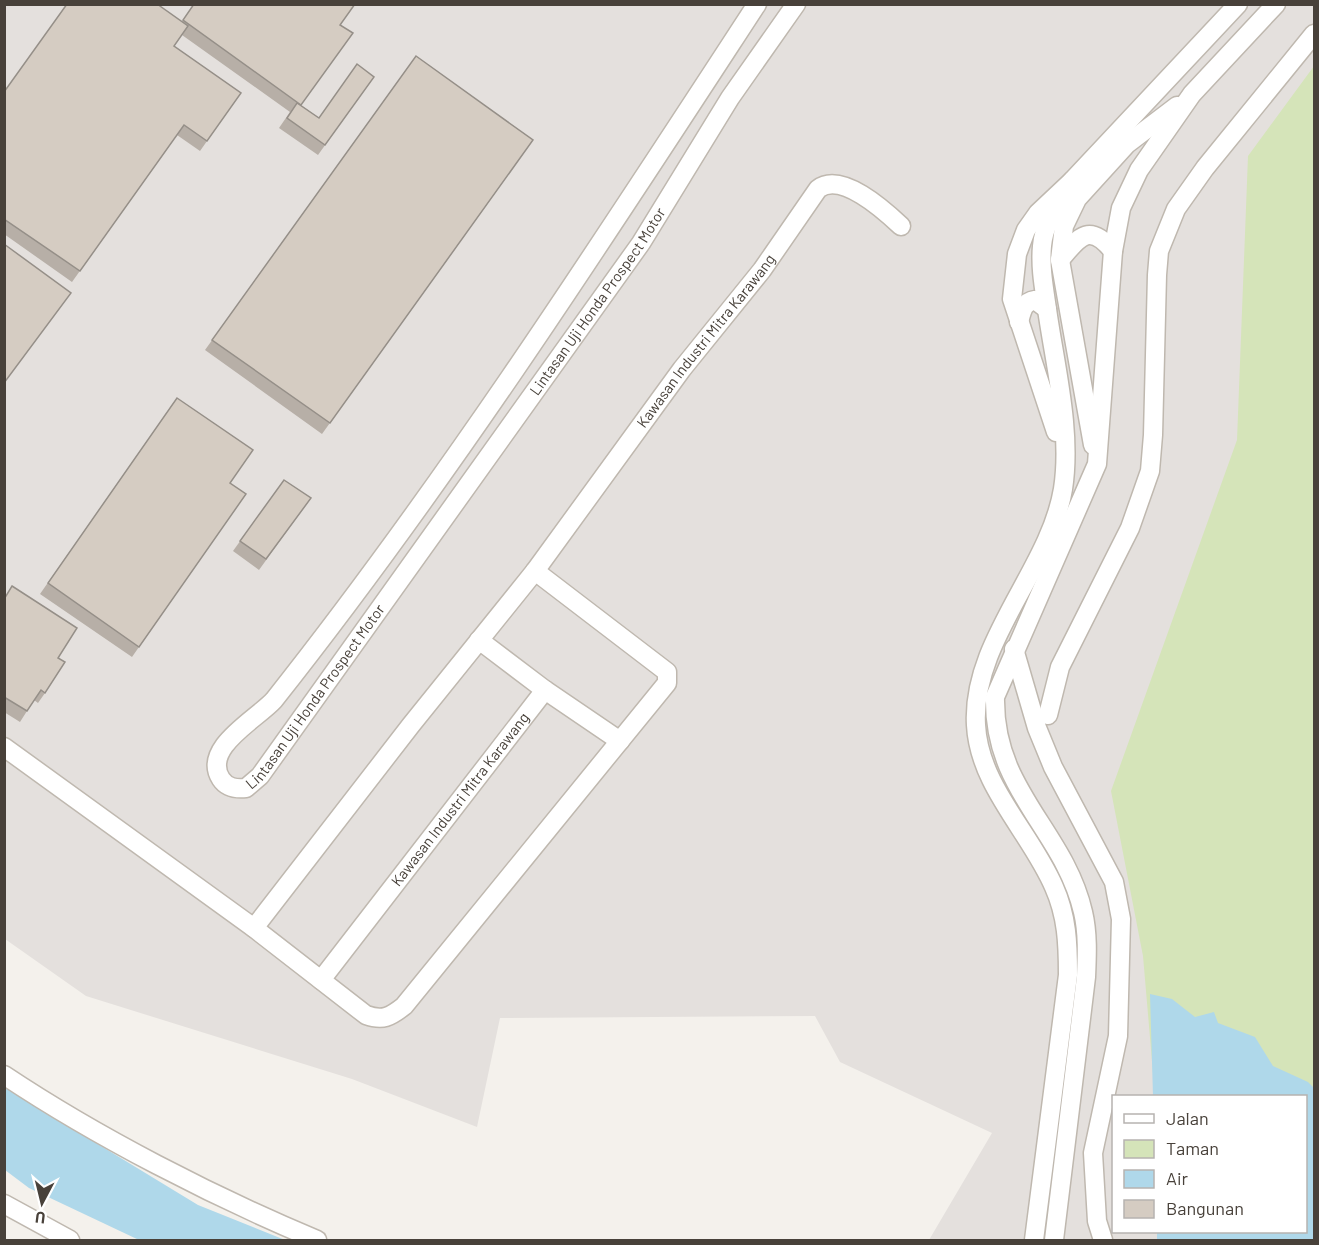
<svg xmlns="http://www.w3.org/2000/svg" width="1319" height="1245" font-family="Barlow,sans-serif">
  <rect width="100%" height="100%" fill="#f4f1ec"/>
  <path fill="#e4e0dd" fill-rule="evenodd" d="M5 5H1314V1240H929L992 1133 840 1062 815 1016 500 1018 477 1127 352 1079 86 996 5 939ZM1114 1096H1306V1232H1114Z"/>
  <path fill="#d5e4b9" d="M1314 66V1240L1306 1232V1096H1155L1143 956 1111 791 1237 440 1248 156Z"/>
  <path fill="#afd8ea" d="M1150 994 1172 999 1195 1017 1214 1012 1218 1023 1255 1037 1273 1066 1308 1082 1314 1088V1240H1157V1232H1306V1096H1153Z
    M4 1087 198 1205 285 1240H139L29 1188 5 1170Z"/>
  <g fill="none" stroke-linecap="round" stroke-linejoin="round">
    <defs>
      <g id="minor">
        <path id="s1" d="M757 4C603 240 449 479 274 700 257 719 201 748 221 779 227 788 236 789 246 788L260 776 641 243 730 98 796 4"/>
        <path d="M1060 260C1079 237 1089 222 1113 251"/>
        <path d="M1019 322C1022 311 1023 302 1035 300L1047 309"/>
        <path d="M1056 432 1012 299 1017 254 1026 230 1038 213 1072 181 1238 4"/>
        <path d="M1093 445 1060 260 1064 226 1077 199 1127 144 1177 106"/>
        <path d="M479 640 545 690"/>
        <path d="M1014 649 1037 728 1053 767 1114 882 1121 919 1118 1036 1093 1153 1097 1221 1103 1240"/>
        <path d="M1048 715 1060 667 1130 528 1150 471 1153 435 1157 275 1159 251 1176 209 1205 168 1314 34"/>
        <path d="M4 747 254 928 366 1015C383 1021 390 1017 404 1006L667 683V672L535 571"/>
        <path id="s2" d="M254 928 411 725 535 571 682 369 762 270 818 189C841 171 884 210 901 226"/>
        <path id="s3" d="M321 980 545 690 620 741"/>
        <path d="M4 1075C97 1137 214 1197 317 1240"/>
        <path d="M4 1204 70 1240"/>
        <path d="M1034 1240 1068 975C1068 944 1067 916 1054 887 1031 833 979 786 976 725 971 641 1050 569 1063 489 1072 431 1055 366 1047 309 1044 288 1040 267 1042 246 1044 222 1060 201 1072 181"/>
        <path d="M1054 1240 1086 977C1087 955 1088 933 1083 912 1064 830 993 791 995 697L1097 464 1113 251 1121 208 1139 170 1192 94 1276 4"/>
      </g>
    </defs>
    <use href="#minor" stroke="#bfb8af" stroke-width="21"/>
    <use href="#minor" stroke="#fff" stroke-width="18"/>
  </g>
  <path fill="#b7afa7" d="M194 4 340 25 301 105 319 118 374 77 318 155 279 128 290 112 182 35 174 46 241 93 200 151 177 135 72 282 4 234V92L182 22Z
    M416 56 533 140 322 434 205 350Z
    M177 398 230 483 246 494 132 657 40 594Z
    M284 480 311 498 259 570 233 551Z
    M4 594 58 658 45 693 38 703 34 700 20 722 4 712Z"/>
  <path fill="#d5ccc2" stroke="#958f88" stroke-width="1.5" d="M67 4H157L188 26 174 46 241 93 207 141 184 125 80 271 4 219V92Z
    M194 4H355L340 25 353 33 301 105 183 20Z
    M416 56 533 140 330 423 212 340Z
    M357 64 374 77 325 145 287 118 297 103 319 118Z
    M4 244 71 293 4 383Z
    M177 398 253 450 230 483 246 494 139 647 48 583Z
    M284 480 311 498 266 559 240 541Z
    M12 586 77 628 58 658 65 662 45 693 41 690 27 711 4 697V594L6 596Z"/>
  <g text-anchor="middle" stroke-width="5" stroke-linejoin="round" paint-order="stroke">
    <g font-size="15" fill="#48413a" stroke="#fff">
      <text dy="5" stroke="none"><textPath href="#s1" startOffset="1580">Lintasan Uji Honda Prospect Motor</textPath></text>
      <text dy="5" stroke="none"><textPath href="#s2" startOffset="741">Kawasan Industri Mitra Karawang</textPath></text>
      <text dy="5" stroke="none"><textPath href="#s1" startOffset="1094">Lintasan Uji Honda Prospect Motor</textPath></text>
      <text dy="5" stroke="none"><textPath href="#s3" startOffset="228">Kawasan Industri Mitra Karawang</textPath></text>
    </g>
  </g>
  <rect width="1319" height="1245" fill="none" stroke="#48413a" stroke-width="12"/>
  <rect x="1112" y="1095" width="195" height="138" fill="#ffffff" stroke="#b6b3b0" stroke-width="1.5"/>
  <rect x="1124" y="1114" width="30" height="9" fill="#ffffff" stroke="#b6b3b0" stroke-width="1.5"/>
  <text x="1166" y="1125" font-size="18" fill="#48413a">Jalan</text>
  <rect x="1124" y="1140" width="30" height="18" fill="#d5e4b9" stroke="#b6b3b0" stroke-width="1.5"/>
  <text x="1166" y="1155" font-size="18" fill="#48413a">Taman</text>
  <rect x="1124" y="1170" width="30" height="18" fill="#afd8ea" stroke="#b6b3b0" stroke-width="1.5"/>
  <text x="1166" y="1185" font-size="18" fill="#48413a">Air</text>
  <rect x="1124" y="1200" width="30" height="18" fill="#d5ccc2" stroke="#b6b3b0" stroke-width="1.5"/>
  <text x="1166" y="1215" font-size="18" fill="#48413a">Bangunan</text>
  <g transform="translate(42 1203) rotate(187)" stroke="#ffffff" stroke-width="4.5" paint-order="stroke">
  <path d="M0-4.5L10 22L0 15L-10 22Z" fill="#48413a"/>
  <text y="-9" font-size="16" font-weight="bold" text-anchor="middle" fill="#48413a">U</text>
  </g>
</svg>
